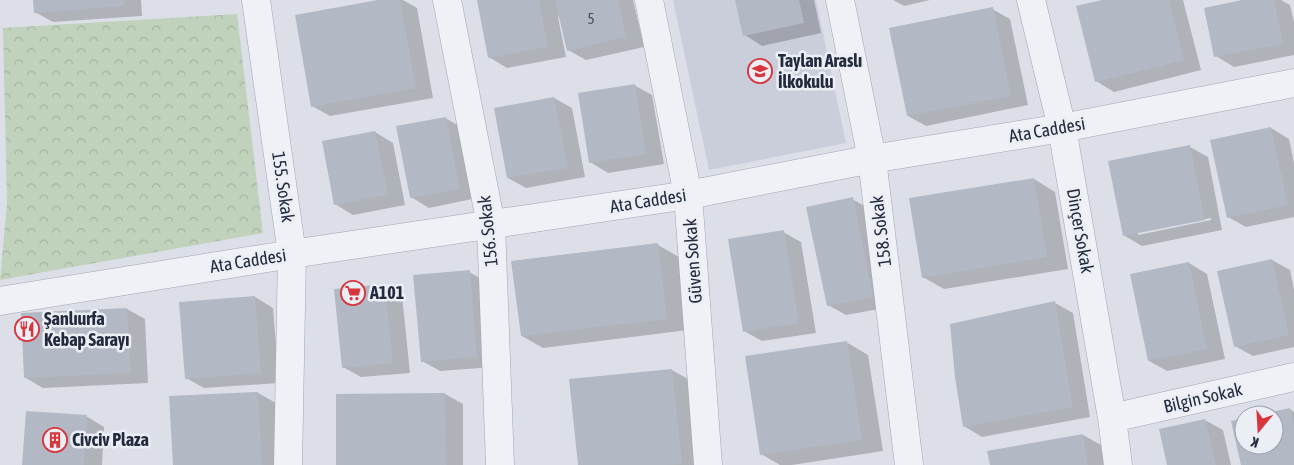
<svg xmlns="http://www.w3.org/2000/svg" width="1294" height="465" font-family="'Asap Condensed',sans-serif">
  <defs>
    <pattern id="park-crowns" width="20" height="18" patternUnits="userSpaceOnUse" patternTransform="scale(1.25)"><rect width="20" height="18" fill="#c0d2bc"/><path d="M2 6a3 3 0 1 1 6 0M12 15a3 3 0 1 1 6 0" fill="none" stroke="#a5b4a3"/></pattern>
  </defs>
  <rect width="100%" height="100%" fill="#dcdfe8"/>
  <path fill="#caceda" d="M673 0H816L846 143 709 170Z"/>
  <path fill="url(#park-crowns)" d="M237 14 263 233 0 280 7 204 3 28Z"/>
  <path fill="#0003" fill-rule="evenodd" d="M34 0H141L142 16 53 22 35 12Z
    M385 0H403L417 8 433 98 330 116 312 106Z
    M479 0H633L644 47 586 60 568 50 560 16 558 17 566 57 507 68 489 57Z
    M737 0H814L821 33 762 46 745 35Z
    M893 0H930L904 6Z
    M1107 0H1183L1201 70 1114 92 1096 81Z
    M1249 0H1281L1290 5 1294 22V55L1234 67 1216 56Z
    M992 9 1010 19 1028 105 926 126 908 116Z
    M634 85 652 95 664 164 608 173 590 162Z
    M554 98 572 108 585 177 526 188 508 178 495 109Z
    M445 118 463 128 477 198 429 208 411 197Z
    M1271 128 1289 139 1294 163V217L1246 227 1228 217Z
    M375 132 393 143 405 205 353 215 335 204Z
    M1190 147 1208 157 1222 230 1142 246 1125 236ZM1211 218V220L1138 235V232Z
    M1034 179 1055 192 1068 269 944 289 923 277Z
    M852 199 870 209 890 307 846 315 828 305Z
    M783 232 801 242 816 333 762 341 744 331Z
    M658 245 679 257 688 330 543 348 522 336Z
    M1272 260 1290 270 1294 290V347L1253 356 1235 346Z
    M1189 263 1207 274 1225 359 1167 371 1149 361Z
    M469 272 487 282 494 367 440 371 422 361Z
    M384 285 402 295 410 373 361 377 343 367Z
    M255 297 273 308 279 383 204 388 186 378Z
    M1055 303 1073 313 1090 417 982 437 964 426Z
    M127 309 145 319 148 383 43 388 26 378 22 314Z
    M846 342 868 355 883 451 792 465H780L761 454Z
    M672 370 690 380 698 465H579Z
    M258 393 276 403 279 465H174Z
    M445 394 463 404V465H338Z
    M1290 409 1294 412V465H1242L1244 419V445H1274V415H1263Z
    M86 416 104 427 102 465H24Z
    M1205 420 1223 430 1231 465H1169Z
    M1083 435 1101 445 1104 465H991Z"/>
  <path fill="#b3b8c5" d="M33 0H124L125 6 34 13Z
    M378 0H400L416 88 311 107 295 15Z
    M477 0H539L548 47 488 58Z
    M555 0H618L626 37 567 51Z
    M735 0H799L804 23 743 36Z
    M1102 0H1169L1184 60 1095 82 1076 6Z
    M1242 0H1274L1283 44 1214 57 1204 8Z
    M993 7 1011 96 907 116 889 28Z
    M635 84 646 154 589 163 578 93Z
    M554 97 568 168 507 178 494 108Z
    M446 117 460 189 410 198 396 126Z
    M1271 127 1288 205 1227 218 1210 140Z
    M375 131 388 195 334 205 322 141Z
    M1190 145 1205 220 1123 236 1108 161Z
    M1034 178 1047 257 922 278 909 198Z
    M853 197 873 297 827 306 806 207Z
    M784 230 799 323 743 332 728 239Z
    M658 243 667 319 521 336 511 261Z
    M1272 259 1289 335 1234 347 1217 271Z
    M1189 262 1207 349 1148 361 1130 274Z
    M470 270 477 357 421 362 413 275Z
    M385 284 393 363 342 368 334 289Z
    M255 296 261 373 185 379 179 302Z
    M1055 301 1073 407 963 427 955 377 950 324Z
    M127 308 131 373 24 378 21 313Z
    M847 341 862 440 760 455 745 356Z
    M672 369 682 464 666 465H578L569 379Z
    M258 392 262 465H173L169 396Z
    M445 393 446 465H336V394Z
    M1290 408 1294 425V465H1241L1231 421 1244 418V445H1274V415L1261 414Z
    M26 411 87 415 84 465H22Z
    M1205 419 1216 465H1167L1159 429Z
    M1083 434 1088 465H990L987 451Z"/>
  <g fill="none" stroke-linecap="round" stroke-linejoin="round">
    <defs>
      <path id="minor" d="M256 0 292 254 288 465
        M447 0 491 225 500 465
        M649 0 688 195 708 465
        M840 0 872 159 909 465
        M1031 0 1062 128 1112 418 1118 465
        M0 301 292 254 688 195 872 159 1062 128 1294 83
        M1112 418 1294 377"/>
    </defs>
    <use href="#minor" stroke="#a1a5b2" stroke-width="29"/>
    <use href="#minor" stroke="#eff1f6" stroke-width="28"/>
  </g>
  <defs>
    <symbol id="school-ring" viewBox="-11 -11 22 22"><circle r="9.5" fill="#ebeef5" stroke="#d9353c" stroke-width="1.5"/><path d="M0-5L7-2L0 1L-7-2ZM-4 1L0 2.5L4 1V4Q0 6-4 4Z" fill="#d9353c"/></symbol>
    <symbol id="supermarket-ring" viewBox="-11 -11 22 22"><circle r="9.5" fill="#ebeef5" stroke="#d9353c" stroke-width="1.5"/><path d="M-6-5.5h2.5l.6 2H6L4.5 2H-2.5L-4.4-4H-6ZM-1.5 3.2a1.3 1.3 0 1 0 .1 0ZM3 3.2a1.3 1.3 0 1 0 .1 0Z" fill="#d9353c"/></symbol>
    <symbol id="restaurant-ring" viewBox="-11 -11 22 22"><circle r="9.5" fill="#ebeef5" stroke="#d9353c" stroke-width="1.5"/><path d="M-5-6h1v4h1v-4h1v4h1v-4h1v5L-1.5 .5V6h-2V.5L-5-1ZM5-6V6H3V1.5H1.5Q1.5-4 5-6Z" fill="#d9353c"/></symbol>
    <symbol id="building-ring" viewBox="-11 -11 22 22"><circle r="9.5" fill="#ebeef5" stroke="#d9353c" stroke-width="1.5"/><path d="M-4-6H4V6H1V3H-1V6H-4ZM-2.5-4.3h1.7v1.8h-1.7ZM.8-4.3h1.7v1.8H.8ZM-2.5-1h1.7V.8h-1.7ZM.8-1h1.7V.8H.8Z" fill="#d9353c"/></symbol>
  </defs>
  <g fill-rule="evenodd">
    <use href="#school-ring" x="746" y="57" width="28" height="28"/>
    <use href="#supermarket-ring" x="339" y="279" width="28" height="28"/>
    <use href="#restaurant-ring" x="13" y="315" width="28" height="28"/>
    <use href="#building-ring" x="41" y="426" width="28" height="28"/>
  </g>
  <g text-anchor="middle" stroke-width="5" stroke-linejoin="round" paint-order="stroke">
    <g font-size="15" fill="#484e60">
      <text x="591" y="24">5</text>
    </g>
    <g font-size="18" font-weight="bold" fill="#252b3f" stroke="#ebeef5" text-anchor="start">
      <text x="778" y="67">Taylan Araslı<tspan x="778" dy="21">İlkokulu</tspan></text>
      <text x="370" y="299">A101</text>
      <text x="44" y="325">Şanlıurfa<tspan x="44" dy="21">Kebap Sarayı</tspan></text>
      <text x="72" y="446">Civciv Plaza</text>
    </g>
    <g font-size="18" fill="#252b3f" stroke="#ebeef5">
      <text transform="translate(1047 130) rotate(-10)" y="6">Ata Caddesi</text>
      <text transform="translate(283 187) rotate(82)" y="6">155. Sokak</text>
      <text transform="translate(648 201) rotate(-9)" y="6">Ata Caddesi</text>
      <text transform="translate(488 231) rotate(-96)" y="6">156. Sokak</text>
      <text transform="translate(881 231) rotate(-97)" y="6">158. Sokak</text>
      <text transform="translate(1080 231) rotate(80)" y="6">Dinçer Sokak</text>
      <text transform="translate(248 261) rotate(-9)" y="6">Ata Caddesi</text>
      <text transform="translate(693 261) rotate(-94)" y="6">Güven Sokak</text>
      <text transform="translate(1203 398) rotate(-13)" y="6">Bilgin Sokak</text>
    </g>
  </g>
  <g transform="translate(1259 430) rotate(198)"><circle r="24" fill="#ebeef5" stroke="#9ca0ac"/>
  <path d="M0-4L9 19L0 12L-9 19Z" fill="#d9353c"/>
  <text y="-8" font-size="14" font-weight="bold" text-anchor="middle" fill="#252b3f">K</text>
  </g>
</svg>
